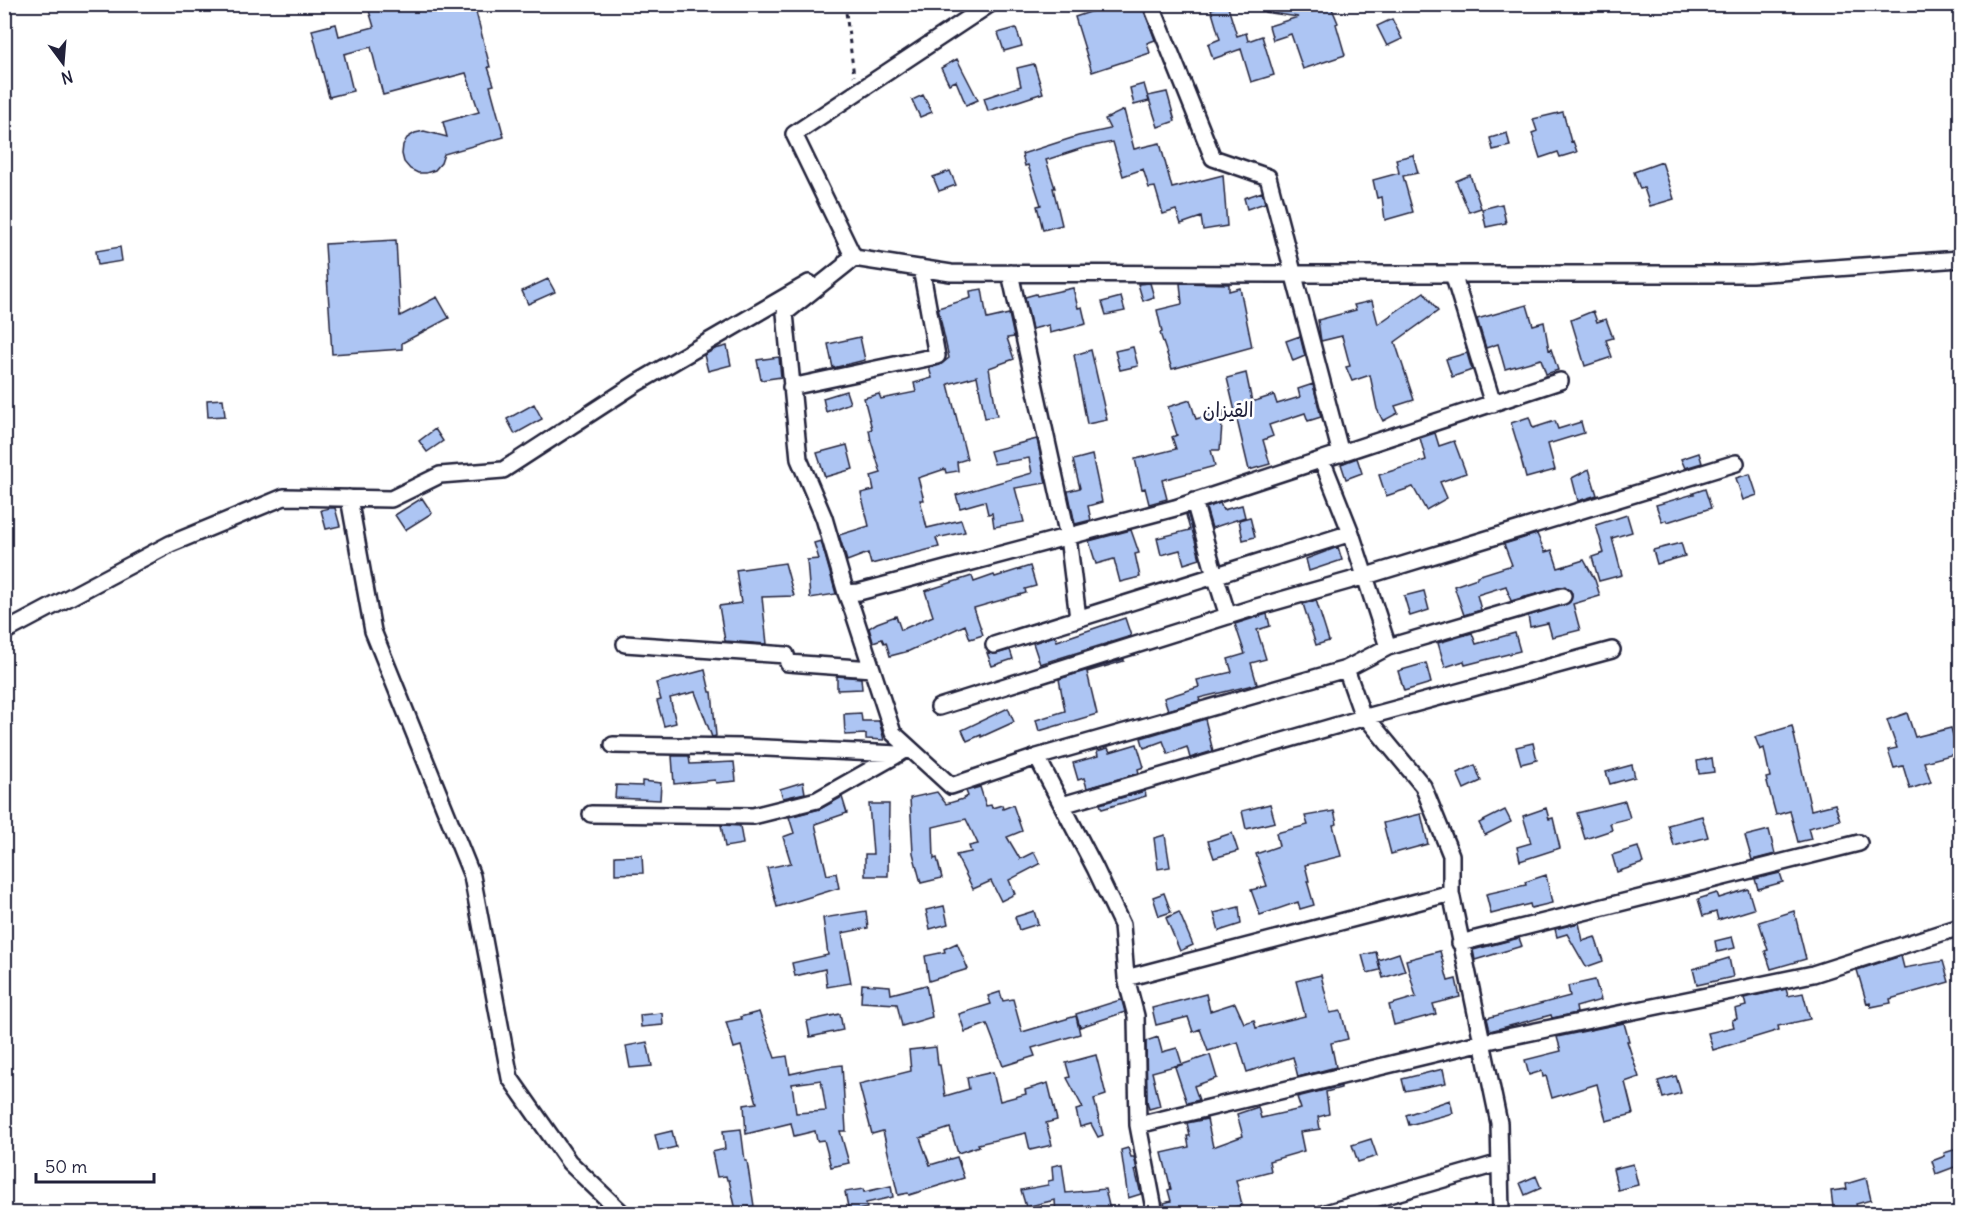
<svg xmlns="http://www.w3.org/2000/svg" width="1965" height="1218" font-family="Delius,'Playpen Sans Arabic',sans-serif">
  <rect width="100%" height="100%" fill="#fff"/>
  <filter id="ink" filterUnits="userSpaceOnUse"><feTurbulence type="fractalNoise" baseFrequency=".0167" numOctaves="2"/><feDisplacementMap in="SourceGraphic" scale="12" xChannelSelector="R" yChannelSelector="G"/><feConvolveMatrix kernelMatrix="1 2 1 2 8 2 1 2 1" color-interpolation-filters="sRGB"/></filter>
  <g filter="url(#ink)">
    <path fill="#adc5f3" stroke="#22223b" stroke-width="1.5" fill-rule="evenodd" d="M367 4H474L490 67H488L494 85 490 86 504 137 444 154 441 163 435 170 426 173H418L410 169 404 162 402 154 403 145 407 138 415 133 424 131 447 137 443 122 479 112 466 73 383 95 371 47 344 54 353 91 329 97 312 30 336 24 339 36 374 27Z
      M1129 4H1142L1155 40 1147 43 1150 53 1092 72 1075 17 1111 5 1113 11Z
      M1227 4 1237 36 1246 33 1248 41 1262 36 1274 75 1251 82 1241 49 1213 59 1208 44 1220 39 1211 9Z
      M1266 4H1330L1338 23 1336 24 1345 55 1303 69 1291 34 1273 40 1269 26 1298 17 1265 12Z
      M1392 19 1402 39 1387 46 1377 26Z
      M1016 28 1022 46 1004 51 998 33Z
      M957 59 978 100 966 105 956 81 949 84 941 68Z
      M1034 64 1043 93 988 111 984 98 1021 86 1017 68Z
      M1144 84 1149 101 1134 105 1130 88Z
      M1167 92 1175 121 1158 127 1148 96Z
      M923 95 932 112 920 117 912 100Z
      M1124 110 1134 149 1160 143 1172 188 1223 175 1227 226 1203 230 1201 217 1181 224 1176 210 1163 214 1155 187 1149 188 1143 169 1123 176 1113 142 1083 148 1046 160 1055 188H1053L1062 225 1043 230 1037 206 1041 205 1028 165 1025 166 1022 154 1078 136 1110 129 1105 119Z
      M1563 112 1571 142 1573 141 1577 152 1560 157 1558 152 1540 158 1532 133 1537 131 1533 119Z
      M1507 133 1510 146 1493 150 1490 138Z
      M1413 155 1418 173 1403 176 1413 212 1385 220 1382 197 1377 198 1373 180 1399 173 1396 159Z
      M1662 162 1674 199 1650 206 1644 188 1640 189 1634 172Z
      M950 171 956 185 939 191 933 177Z
      M1470 175 1481 208 1469 212 1456 181Z
      M1262 192 1265 203 1247 209 1244 198Z
      M1502 204 1506 223 1486 227 1482 209Z
      M396 240 400 316 437 297 449 318 402 343V349L332 354 325 244Z
      M120 247 122 261 98 265 96 251Z
      M548 279 555 292 528 304 522 291Z
      M1150 283 1154 297 1143 301 1138 284Z
      M1180 283 1229 284V291L1240 288 1252 347 1172 369 1160 333 1162 332 1157 310 1182 304Z
      M1073 288 1078 308 1082 307 1086 324 1050 333 1049 325 1032 329 1025 297 1036 294 1037 296Z
      M982 289 987 319 1009 314 1014 337 1007 338 1014 359 989 368 997 416 985 418 977 376 948 384 967 459 957 462 958 471 946 473 945 469 918 478 924 500H920L927 528 961 520 965 532 936 538 939 547 871 564 868 553 847 561 839 535 869 526 861 493 874 490 871 476 881 473 871 441 869 430 872 429 864 398 879 394 881 399 916 392 914 383 932 378 929 368 940 365 949 358 938 308 971 298 970 291Z
      M1424 292 1438 311 1395 342 1414 400 1395 406 1398 413 1383 421 1377 409 1370 375 1352 381 1346 367 1350 366 1342 336 1321 341 1318 320 1356 310 1354 305 1372 301 1378 324Z
      M1121 297 1125 311 1106 315 1102 302Z
      M1527 305 1533 325 1544 322 1549 350 1551 349 1558 370 1546 374 1541 359 1505 369 1498 344 1486 348 1477 319Z
      M1593 311 1597 322 1606 319 1613 338 1606 340 1612 357 1585 366 1571 320Z
      M1300 336 1305 356 1293 361 1286 341Z
      M860 337 865 360 833 368 828 344Z
      M727 346 731 365 708 371 704 355 715 349Z
      M1133 347 1138 366 1120 370 1115 351Z
      M1091 350 1107 420 1087 424 1074 355Z
      M1467 353 1472 370 1452 377 1446 359Z
      M779 357 781 377 761 380 757 360Z
      M1246 373 1252 402 1274 395 1277 404 1300 397 1298 389 1313 384 1321 417 1308 421 1305 413 1269 425 1273 436 1263 440 1270 464 1249 470 1227 378Z
      M846 391 850 403 826 412 823 398Z
      M223 399 225 416 208 417 207 400Z
      M1190 400 1196 419 1223 411 1220 450H1211L1215 466 1162 480 1167 499 1149 504 1145 488 1142 489 1135 459 1176 449 1172 437 1177 435 1168 407Z
      M534 404 542 419 515 434 507 419Z
      M1529 417 1533 428 1555 421 1558 429 1581 422 1584 433 1548 444 1555 470 1526 478 1521 459H1522L1511 423Z
      M435 429 443 441 427 452 419 441Z
      M1435 433 1439 446 1454 441 1466 473 1440 482 1447 498 1426 510 1413 487 1386 496 1379 475 1426 460 1420 438Z
      M1037 439 1046 483 1015 488 1024 522 994 527 992 513 988 514 985 501 960 508 956 495 1032 473 1029 458 994 464 990 451Z
      M847 445 853 469 825 477 817 453Z
      M1699 453 1702 463 1685 468 1681 459Z
      M1092 455 1102 502 1088 506 1091 520 1075 524 1068 491 1080 488 1073 460Z
      M1357 458 1362 473 1346 479 1341 464Z
      M1589 469 1597 495 1578 501 1572 478Z
      M1750 474 1757 495 1743 500 1736 478Z
      M1705 489 1711 508 1667 522 1666 520 1662 522 1656 505 1694 494 1693 493Z
      M422 498 432 513 405 530 395 515Z
      M1220 503 1223 510 1242 505 1245 517 1212 528 1206 508Z
      M330 508H335L340 526 326 529 321 510Z
      M1188 514 1200 559 1184 564 1180 550 1161 555 1157 538 1190 530 1186 515Z
      M1627 515 1632 532 1612 538 1622 575 1599 581 1592 557 1604 553 1596 525Z
      M1250 517 1255 537 1243 540 1239 520Z
      M1131 530 1139 553 1135 554 1140 577 1120 582 1114 559 1096 564 1089 541Z
      M1537 534 1545 552 1552 550 1558 568 1584 560 1595 580 1600 596 1573 604 1580 630 1552 637 1548 623 1530 627 1528 616 1570 602 1572 593 1565 586 1511 601 1506 586 1477 595 1481 610 1464 615 1454 586 1477 578V576L1512 565 1504 544Z
      M821 541 836 594 810 598 807 560 819 559 814 543Z
      M1681 543 1685 556 1657 564 1653 550Z
      M1338 547 1342 560 1309 571 1306 559Z
      M785 563 794 596 762 597 767 644 725 641 719 606 741 603 736 570Z
      M1030 566 1036 586 1025 589 1026 593 974 608 983 635 970 639 965 625 909 651 890 656 886 642 884 643 882 639 873 642 869 628 877 623 896 616 901 630 933 616 925 591 972 576 974 582 994 575 995 577Z
      M1424 591 1429 610 1410 616 1404 596Z
      M1316 600 1329 641 1316 645 1303 604Z
      M1267 614 1270 626 1257 630 1266 659 1251 663 1257 684 1199 698 1200 701 1168 710 1164 698 1199 687 1197 680 1232 672 1228 659 1245 654 1235 624Z
      M1125 618 1131 636 1040 664 1033 643 1055 636 1057 641Z
      M1472 633 1476 644 1515 633 1520 651 1465 665 1464 661 1445 667 1438 643Z
      M1010 650 1013 659 992 666 987 653 996 654Z
      M1124 659V661L1087 672 1097 714 1039 731 1036 720 1065 711 1059 679Z
      M1426 663 1431 683 1404 691 1398 671Z
      M705 670 710 692H712L716 736 712 737 695 692 670 698 676 723 664 726 657 701 661 700 656 683Z
      M837 676 861 678 862 689 837 690Z
      M1008 708 1014 722 981 737V735L967 741 962 730Z
      M861 713 862 721H879L884 740 866 739V734L845 735 844 714Z
      M1907 713 1915 737 1951 728 1958 753 1924 762 1931 782 1910 789 1903 766 1894 768 1888 750 1897 748 1887 720Z
      M1205 719 1213 751 1190 758 1187 747 1168 754 1163 741 1144 748 1141 738Z
      M1792 726 1811 810 1835 804 1840 820 1808 828 1811 839 1798 842 1790 811 1776 815 1766 778 1770 777 1764 748 1760 750 1755 737Z
      M1533 743 1537 760 1521 764 1516 747Z
      M1137 744 1144 767 1138 769 1139 773 1087 788 1084 778 1078 780 1073 763 1098 756 1097 751 1108 748 1110 752Z
      M672 756H689L690 764 734 762 736 781 716 783 715 780 674 784Z
      M1712 758 1714 772 1699 774 1697 761Z
      M1475 765 1481 781 1464 789 1457 773Z
      M1632 765 1635 777 1610 784 1606 772Z
      M642 781 661 783 660 800 615 798 616 785 642 786Z
      M803 782 805 793 783 798 780 789Z
      M980 787 986 806 991 805 992 808 1002 805 1003 809 1013 805 1022 831 1007 837 1020 859 1034 852 1040 864 1009 880 1015 894 1001 901 991 881 973 889 956 855 971 852 969 846 978 844 966 819 933 827 934 859 937 858 942 878 921 883 913 853 910 798 937 792 946 804 963 799 968 796 966 791Z
      M1145 791 1146 796 1102 809 1100 804Z
      M842 797 847 813 815 824 827 875 836 873 839 888 777 907 767 868 791 863 783 837 794 833 789 817 820 809Z
      M1625 801 1630 818 1610 823 1612 830 1585 839 1577 813Z
      M869 804H889L888 876H865V854H873Z
      M1270 804 1275 822 1246 829 1242 811Z
      M1546 808 1549 819 1553 818 1560 848 1520 861 1517 847 1531 843 1523 816Z
      M1505 810 1511 822 1485 835 1479 823Z
      M1334 811 1337 824 1333 825 1341 856 1305 865 1309 881H1307L1314 905 1300 909 1298 902 1260 915 1251 890 1267 886 1256 854 1279 846 1276 833 1308 825 1305 816Z
      M1421 814 1428 844 1391 854 1383 823Z
      M1702 816 1708 837 1674 846 1668 825Z
      M721 825 740 826 743 844 725 847Z
      M1769 830 1775 854 1752 860 1745 836Z
      M1232 833 1238 851 1214 858 1208 841Z
      M1165 835 1170 867 1158 869 1154 838Z
      M1638 847 1643 863 1617 872 1612 855Z
      M642 855 643 873 615 874V856Z
      M1780 873 1783 882 1758 889 1755 879Z
      M1546 875 1552 903 1531 908 1530 904 1491 914 1486 894 1526 885 1525 882Z
      M1748 889 1754 909 1718 920 1716 912 1703 916 1698 899 1717 893 1719 898Z
      M1164 893 1171 912 1159 916 1153 897Z
      M944 906 948 924 930 929 926 910Z
      M1239 907 1241 924 1219 931 1214 913Z
      M866 911 868 928 842 933 851 983 827 987 825 969 795 976 792 963 828 955 823 918Z
      M1034 911 1038 924 1019 930 1015 917Z
      M1794 911 1806 959 1771 969 1765 951 1768 950 1759 922Z
      M1179 912 1193 945 1180 951 1166 918Z
      M1579 923 1583 941 1595 937 1603 961 1586 967 1567 934 1557 937 1555 929Z
      M1732 937 1735 948 1717 952 1715 941Z
      M1519 938 1522 946 1475 960 1473 950Z
      M957 943 968 969 929 981 925 956 945 952 944 949Z
      M1440 951 1448 981 1456 979 1460 997 1433 1004 1436 1014 1394 1025 1389 1005 1416 997 1406 960Z
      M1376 952 1380 970 1367 973 1362 955Z
      M1399 953 1405 971 1383 978 1378 960Z
      M1901 956 1904 968 1943 961 1949 982 1890 999 1891 1003 1871 1007 1870 1003 1867 1004 1857 970Z
      M1729 958 1733 977 1697 985 1693 969Z
      M1321 975 1330 1013 1341 1011 1348 1039 1331 1043 1336 1067 1298 1077 1293 1057 1247 1072 1238 1042 1208 1051 1200 1029 1193 1032 1188 1017 1156 1025 1152 1008 1206 994 1210 1011 1235 1003 1244 1023 1254 1020 1256 1028 1305 1016 1296 981Z
      M1595 980 1601 1000 1576 1007 1577 1013 1552 1018 1551 1015 1490 1031 1487 1018 1570 996 1568 986Z
      M862 984 890 986 891 994 926 985 932 1017 902 1026 897 1004 861 1002Z
      M1786 989 1788 996 1803 993 1810 1019 1778 1026 1779 1030 1713 1050 1708 1033 1734 1027 1732 1020 1737 1019 1735 1009 1746 1006 1744 998Z
      M1000 992 1003 1001 1013 999 1022 1032 1076 1016 1080 1034 1032 1048 1035 1056 1003 1066 987 1024 965 1032 959 1014 991 1004 988 996Z
      M1120 1000 1122 1001 1125 1012 1080 1027 1076 1014Z
      M759 1012 775 1058 787 1056 790 1074 817 1068 842 1065 846 1131H840L849 1163 831 1167 824 1140 817 1141 815 1131 794 1136 791 1123 746 1134 744 1105 757 1103 741 1046 734 1048 726 1022 741 1019 740 1017ZM821 1080 826 1111 796 1113 792 1084Z
      M662 1013 663 1025 641 1027 640 1015Z
      M840 1014 843 1030 810 1037 807 1021Z
      M1624 1023 1629 1041H1627L1639 1077 1625 1082 1633 1114 1606 1121 1597 1084 1552 1098 1546 1076 1543 1077 1542 1071 1529 1075 1525 1060 1561 1051 1557 1037Z
      M1158 1037 1162 1052 1177 1048 1182 1064 1152 1072 1160 1106 1149 1109 1147 1101 1146 1041Z
      M647 1042 652 1066 630 1068 626 1046Z
      M936 1047 938 1065H940L945 1096 969 1089 967 1078 993 1072 1000 1101 1026 1094 1025 1090 1048 1083 1057 1120 1046 1123 1052 1145 1030 1150 1026 1133 978 1144 979 1146 958 1153 950 1128 920 1138 930 1165 957 1157 964 1178 909 1195 908 1193 898 1195 883 1131 872 1134 859 1084 911 1071 909 1050Z
      M1096 1055 1106 1095 1094 1099 1103 1135 1098 1137 1091 1124 1080 1127 1076 1110 1083 1108 1067 1078 1070 1077 1066 1063Z
      M1210 1055 1217 1078 1194 1086 1199 1100 1187 1103 1175 1067Z
      M1443 1069 1446 1083 1405 1091 1402 1079Z
      M1676 1076 1681 1093 1663 1098 1658 1081Z
      M1341 1086V1088L1326 1092 1329 1114 1318 1117 1320 1129 1300 1132 1304 1151 1269 1161 1271 1171 1236 1180 1242 1205 1208 1214H1167L1164 1203 1171 1201 1168 1190 1171 1189 1162 1153 1189 1147 1187 1136H1190L1187 1123 1207 1119 1213 1147 1243 1136 1237 1114 1258 1107 1261 1118 1301 1109 1297 1097Z
      M1450 1100 1453 1113 1409 1125 1406 1115Z
      M741 1129 745 1161H747L754 1206 736 1210 729 1180H727L726 1176 717 1177 712 1152 725 1149 723 1131Z
      M672 1131 676 1147 659 1151 655 1135Z
      M1371 1139 1377 1156 1358 1162 1352 1145Z
      M1128 1148 1131 1157H1134L1137 1169 1135 1170 1141 1194 1128 1198 1121 1150Z
      M1960 1148V1165L1936 1174 1932 1161 1945 1156 1944 1153Z
      M1062 1164 1066 1193 1105 1189 1111 1214H1090L1089 1205 1056 1214 1055 1200 1026 1207 1021 1190 1048 1185V1181L1053 1180 1052 1166Z
      M1633 1164 1638 1185 1618 1190 1613 1169Z
      M1536 1176 1541 1188 1525 1195 1520 1183Z
      M1866 1178 1871 1200 1856 1204 1859 1214H1838L1837 1207H1833L1831 1191 1847 1189 1846 1184Z
      M891 1186 893 1197 866 1203 867 1208 849 1212 845 1192 863 1189 864 1192Z"/>
    <g fill="none" stroke-linecap="round" stroke-linejoin="round">
      <defs>
        <path id="street" d="M1151 4 1213 158 1268 177 1341 454
          M846 262 854 258 794 134 990 4
          M1010 273 1068 537 1078 618
          M1453 274 1493 404
          M791 387 937 356 921 268
          M1322 460 1351 533 1388 647
          M349 498 373 631 472 876 510 1078 569 1162 623 1214
          M1194 501 1215 575 1228 616
          M846 593 859 592 1175 508 1560 381
          M1563 596 1388 647 1346 669 1037 757 951 786 893 733 853 611 846 593 824 518 799 459 785 313 854 258 951 273 1293 274H1752L1960 259
          M4 632 170 544 284 497 391 499 440 475 503 470 637 383 809 283
          M625 644 786 655 788 663 872 669
          M994 645 1351 533
          M1346 669 1361 711 1423 786 1451 855V893L1499 1123 1501 1214
          M939 707 1253 608 1366 576 1736 463
          M613 745 743 747 899 754
          M1037 757 1095 868 1122 925 1126 978 1136 1016 1138 1125 1155 1214
          M1062 805 1366 717 1612 650
          M591 814 753 816 817 800 909 748
          M1460 943 1859 843
          M1126 978 1451 893
          M1138 1125 1483 1042 1813 974 1960 927
          M1322 1214 1500 1163"/>
      </defs>
      <use href="#street" stroke="#22223b" stroke-width="20"/>
      <path stroke="#22223b" stroke-width="3" stroke-dasharray="4.5 4.5" stroke-linecap="butt" d="M845 4 854 76"/>
      <use href="#street" stroke="#fff" stroke-width="15"/>
    </g>
  </g>
  <g text-anchor="middle" stroke-width="5" stroke-linejoin="round" paint-order="stroke">
    <g font-size="20" fill="#22223b" stroke="#fff">
      <text x="1228" y="417">القيزان</text>
    </g>
  </g>
  <rect width="1965" height="1218" fill="none" stroke="#fff" stroke-width="24"/>
  <rect x="12" y="12" width="1941" height="1194" fill="none" stroke="#22223b" stroke-width="2" filter="url(#ink)"/>
  <g transform="translate(63 63) rotate(164)" stroke="#ffffff" stroke-width="4.5" paint-order="stroke">
  <path d="M0-4.5L10 22L0 15L-10 22Z" fill="#22223b"/>
  <text y="-9" font-size="16" font-weight="bold" text-anchor="middle" fill="#22223b">N</text>
  </g>
  <path d="M36 1173v9h118v-9" fill="none" stroke="#22223b" stroke-width="3"/>
  <text x="45" y="1173" font-size="18" fill="#22223b" stroke="#ffffff" stroke-width="4.5" paint-order="stroke">50 m</text>
</svg>
